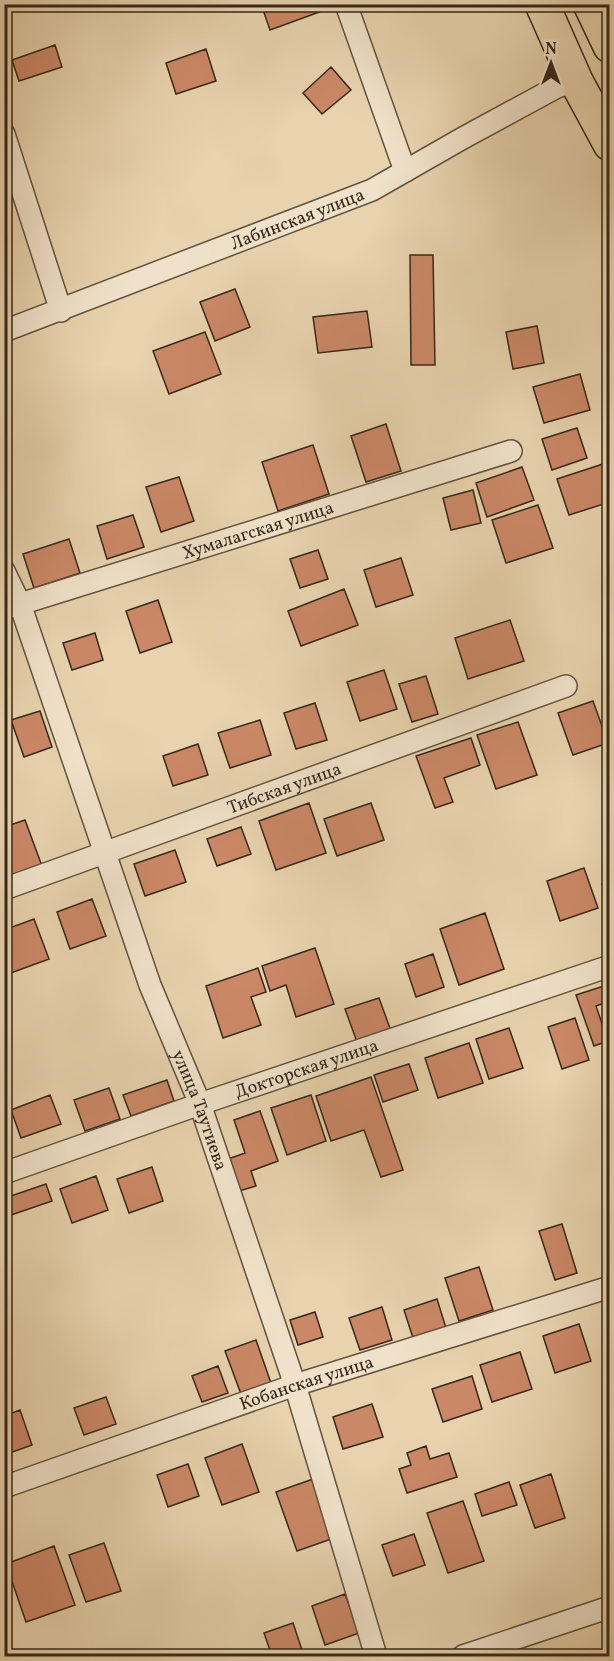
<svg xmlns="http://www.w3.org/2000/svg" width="614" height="1661" font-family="Vollkorn,serif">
  <rect width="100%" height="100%" fill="#e8d3ae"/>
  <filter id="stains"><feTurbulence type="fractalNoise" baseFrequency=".00333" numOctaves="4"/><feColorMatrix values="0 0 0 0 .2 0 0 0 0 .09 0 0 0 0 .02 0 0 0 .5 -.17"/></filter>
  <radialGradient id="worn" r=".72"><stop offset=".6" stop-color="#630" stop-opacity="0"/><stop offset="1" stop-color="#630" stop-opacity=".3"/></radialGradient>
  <path fill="#cb8867" stroke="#35281a" stroke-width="1.5" d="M261 4H332L333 7 270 30Z
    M55 45 62 67 19 81 12 60Z
    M206 49 216 81 176 94 166 63Z
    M331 67 351 90 322 114 303 93Z
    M410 255H433L435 365H411Z
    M235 289 250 327 215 341 200 302Z
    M367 311 372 347 318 353 313 317Z
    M537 326 544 363 513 369 506 332Z
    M205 332 221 374 169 394 153 351Z
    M580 374 590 410 544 423 533 387Z
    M386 424 401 471 366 482 351 436Z
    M577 428 587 458 552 470 542 439Z
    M313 445 329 494 278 511 262 462Z
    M606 463 610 475V502L569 515 557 479Z
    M522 467 534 500 487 517 476 483Z
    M179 477 194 521 161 532 146 487Z
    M473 490 481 523 451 530 443 498Z
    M538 505 553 548 506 563 492 520Z
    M133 515 144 547 107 559 97 526Z
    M69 539 80 573 34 588 23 554Z
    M318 550 328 579 300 588 290 559Z
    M401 558 413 595 376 607 364 570Z
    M344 589 358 625 301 646 288 611Z
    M158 600 172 642 140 653 126 611Z
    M510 620 524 661 468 679 455 638Z
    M95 633 103 660 72 670 63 643Z
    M384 670 397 709 360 721 347 682Z
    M426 676 438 714 412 722 399 684Z
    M593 701 608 743 573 755 558 713Z
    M315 703 327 740 296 749 284 713Z
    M40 711 52 747 24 757 11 720Z
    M260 720 271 755 230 768 218 733Z
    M518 722 537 775 496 789 477 735Z
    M471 738 480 765 444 778 453 802 435 808 416 756Z
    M198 744 208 775 173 786 163 756Z
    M309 803 326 853 276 870 259 821Z
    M371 803 384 840 337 856 324 819Z
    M25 820 42 866 4 879V827Z
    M241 827 251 854 217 866 207 839Z
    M175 850 186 882 145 896 134 864Z
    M584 868 598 908 560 921 547 881Z
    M610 882V907L602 884Z
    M92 899 106 936 70 949 57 912Z
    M485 913 504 969 459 985 440 929Z
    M34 919 49 959 8 974 4 964V930Z
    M315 948 334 1004 296 1017 286 985 270 991 262 966Z
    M433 954 444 987 416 997 405 964Z
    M258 968 266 992 251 997 261 1025 223 1038 206 986Z
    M610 984V1001L596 1006 608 1041 594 1046 576 995Z
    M379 998 391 1031 357 1042 345 1009Z
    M575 1018 589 1060 562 1069 548 1027Z
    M509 1028 523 1068 489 1079 476 1039Z
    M469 1043 483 1083 438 1098 425 1058Z
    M409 1064 418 1090 383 1102 374 1075Z
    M371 1077 403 1170 381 1177 364 1130 331 1141 316 1096Z
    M167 1080 174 1101 131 1116 123 1095Z
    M109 1088 120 1119 85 1131 74 1100Z
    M50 1095 61 1124 21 1138 11 1110Z
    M311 1095 326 1141 287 1155 271 1108Z
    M260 1111 278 1161 251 1171 256 1186 239 1191 228 1159 245 1153 234 1120Z
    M152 1167 163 1201 129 1213 117 1179Z
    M96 1176 108 1210 72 1223 60 1189Z
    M46 1184 52 1201 11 1215 5 1198Z
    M562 1224 577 1273 555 1280 539 1231Z
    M479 1267 493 1310 459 1321 445 1278Z
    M437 1299 446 1328 413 1338 404 1310Z
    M382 1307 392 1340 360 1350 349 1318Z
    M315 1312 323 1337 298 1345 290 1320Z
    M579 1324 591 1361 555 1373 543 1336Z
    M256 1340 271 1383 241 1394 225 1351Z
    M520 1352 532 1389 492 1402 480 1365Z
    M218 1366 228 1393 202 1402 192 1376Z
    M472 1376 482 1409 443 1422 432 1389Z
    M106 1397 116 1424 84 1435 74 1408Z
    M372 1404 383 1437 343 1449 333 1417Z
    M20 1410 32 1445 4 1455V1416Z
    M242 1444 259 1492 222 1505 205 1458Z
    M426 1446 430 1459 449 1453 457 1477 407 1493 399 1469 411 1465 407 1453Z
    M188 1464 199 1496 168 1507 157 1475Z
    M551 1474 565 1518 535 1528 520 1485Z
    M316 1478 337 1537 297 1551 276 1492Z
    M509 1482 517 1505 482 1516 475 1494Z
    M463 1501 484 1561 448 1573 427 1513Z
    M414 1534 425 1565 393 1576 382 1545Z
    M104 1543 121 1591 86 1602 69 1555Z
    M54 1546 75 1605 26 1622 6 1564Z
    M345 1594 359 1633 325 1645 312 1606Z
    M293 1623 303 1653 294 1656H272L264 1633Z"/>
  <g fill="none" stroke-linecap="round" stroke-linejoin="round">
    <defs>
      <g id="minor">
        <path d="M346 4 405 171"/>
        <path d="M4 134 61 311"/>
        <path id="s1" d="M4 331 372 190 463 138 557 87 576 81"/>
        <path id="s2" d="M4 571 20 604 150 985 200 1104 249 1249 295 1385 376 1656"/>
        <path id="s3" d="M4 609 511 451"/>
        <path id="s4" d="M4 889 566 686"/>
        <path id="s5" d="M4 1173 200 1104 610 966"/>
        <path id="s6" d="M4 1487 295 1385 610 1287"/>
        <path d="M463 1656 610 1607"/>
      </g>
      <path id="primary" d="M542 4 576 81 610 144
        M590 4 610 46"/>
    </defs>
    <use href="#minor" stroke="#62533f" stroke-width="24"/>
    <use href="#primary" stroke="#35281a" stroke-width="36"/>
    <use href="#minor" stroke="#f0e2ca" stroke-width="21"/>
    <use href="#primary" stroke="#e8d3ae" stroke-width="33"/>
  </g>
  <g text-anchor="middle" stroke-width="4.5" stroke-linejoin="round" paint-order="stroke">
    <g font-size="18" fill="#35281a" stroke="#f0e2ca">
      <text dy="6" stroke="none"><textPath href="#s1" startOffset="314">Лабинская улица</textPath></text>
      <text dy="6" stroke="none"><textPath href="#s3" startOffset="266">Хумалагская улица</textPath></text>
      <text dy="6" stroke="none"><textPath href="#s4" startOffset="298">Тибская улица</textPath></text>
      <text dy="6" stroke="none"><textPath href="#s5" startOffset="320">Докторская улица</textPath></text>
      <text dy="6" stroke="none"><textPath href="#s2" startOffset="574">улица Таутиева</textPath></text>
      <text dy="6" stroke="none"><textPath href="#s6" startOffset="320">Кобанская улица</textPath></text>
    </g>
  </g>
  <rect width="614" height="1661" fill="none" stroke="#e8d3ae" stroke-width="24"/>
  <rect x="6" y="6" width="602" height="1649" fill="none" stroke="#35281a" stroke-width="3"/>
  <rect x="12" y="12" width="590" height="1637" fill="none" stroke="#35281a" stroke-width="1.5"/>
  <g transform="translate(551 63)" stroke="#f0e2ca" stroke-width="4.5" paint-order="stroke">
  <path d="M0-4.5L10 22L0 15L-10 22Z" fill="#35281a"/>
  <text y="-9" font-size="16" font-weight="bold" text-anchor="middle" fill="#35281a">N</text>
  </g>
  <rect width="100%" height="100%" filter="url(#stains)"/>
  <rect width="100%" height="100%" fill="url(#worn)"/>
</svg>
